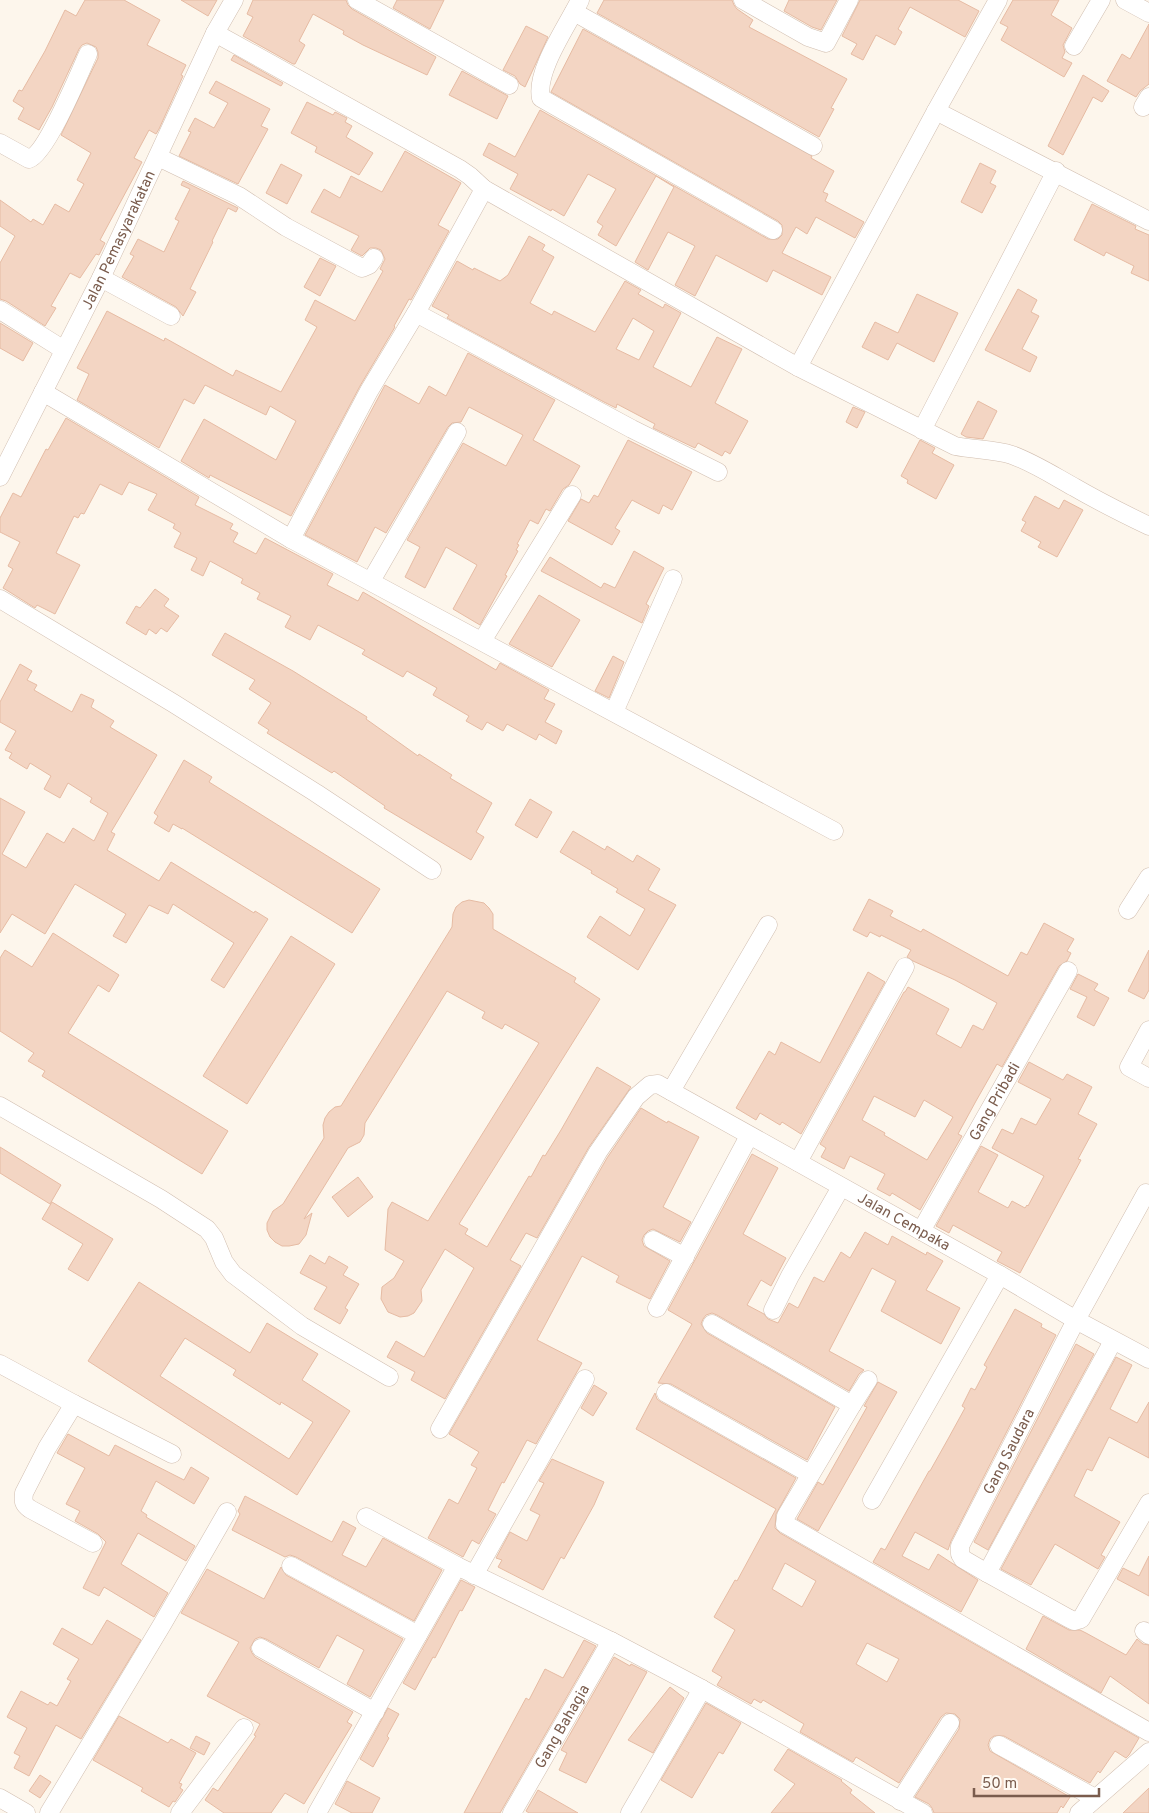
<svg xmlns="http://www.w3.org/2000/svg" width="1149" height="1813" font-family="Overpass,sans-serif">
  <rect width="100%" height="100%" fill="#fdf6ec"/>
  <path fill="#f3d5c3" stroke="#e6bba3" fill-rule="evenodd" d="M85 0H124L160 20 147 45 186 65 181 75 183 76 159 129 156 134 149 130 134 158 142 162 100 240 105 243 99 255 96 254 80 278 70 273 51 306 56 308 45 326 6 301 0 299V263L15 236 0 226V200L31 222 33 219 43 225 55 204 69 212 84 184 77 180 91 153 61 135 98 58V52L96 47 87 43 82 45 79 49 52 107 39 130 18 119 24 108 13 101 19 90 22 91 45 51 65 10 76 16Z
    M181 0H217L208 16Z
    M253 0H346L348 5 352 9 436 57 427 75 363 45 343 34 344 31 313 14 299 41 305 45 295 64H293L243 36 253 17 247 14Z
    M397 0H444L430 29 393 8Z
    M604 0H732L734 5 737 9 753 20 749 27 847 79 831 108 834 109 819 137 597 13Z
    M789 0H837L821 30 812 27 784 11Z
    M860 0H958L979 11 965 37 910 7 898 29 902 32 895 45 876 35 863 60 851 54 857 44 842 36Z
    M1013 0H1059L1051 15 1072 28 1063 45 1065 52 1062 58 1072 63 1064 77 1001 40 1008 27 1000 23Z
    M1149 24V84L1140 91 1136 97 1107 81 1122 54 1130 59Z
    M526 26 548 37 525 87 520 84 515 76 503 70Z
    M583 29 812 156 811 158 834 171 823 192 828 194 825 201 864 222 855 238 816 217 807 234 796 227 782 253 831 277 822 295 773 270 767 282 716 255 695 296 675 285 695 246 668 232 648 270 635 262 674 187 656 176 616 246 598 235 603 226 597 222 616 189 588 174 564 216 552 209 551 211 510 189 518 174 483 155 489 143 515 157 540 110 768 239H778L782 235V225L778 221 551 92Z
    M234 55 283 83 281 86 231 60Z
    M462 71 508 96 497 119 449 95Z
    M1083 75 1109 91 1102 102 1093 97 1063 155 1048 146Z
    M216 81 270 109 261 126 268 129 238 184 179 156 191 132 188 131 195 118 214 128 228 103 209 93Z
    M307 102 333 115 335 112 347 118 345 122 352 126 346 137 373 153 359 175 315 152 317 147 291 133Z
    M405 151 461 183 438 225 449 231 411 300 409 299 394 326 395 327 360 386 291 516 210 475 209 478 181 461 204 419 276 460 296 421 270 406 266 415 205 385 194 404 184 399 159 448 77 400 89 374 77 368 107 311 164 341 165 338 233 376 236 370 281 392 317 327 305 320 315 300 355 321 383 271 380 269 385 259 381 250 376 248H370L362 256 351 250 359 236 311 212 324 189 340 198 351 176 382 192Z
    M980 163 996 171 990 183 996 186 982 213 961 202Z
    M281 164 302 175 287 204 266 193Z
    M183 181 238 208 236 212 228 208 212 241 213 242 190 289 196 292 183 316 176 307 122 277 134 256 130 254 138 239 164 252 179 221 175 219 190 189 181 185Z
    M1092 204 1136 226 1135 229 1149 235V281L1131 273 1134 266 1106 252 1104 256 1074 240Z
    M529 236 545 245 542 250 554 257 530 303 552 315 554 311 595 332 625 281 641 290 638 294 663 308 665 304 681 313 653 367 691 387 717 337 742 349 715 403 748 421 730 454 725 451 722 456 698 443 695 448 653 428 655 424 617 404 616 408 604 402 447 318 449 315 432 306 457 261 473 270 474 268 500 281 508 275ZM633 318 654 331 639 360 616 349Z
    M320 258 336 266 320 296 304 287Z
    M1018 289 1037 300 1031 312 1039 316 1022 349 1037 357 1030 372 985 350Z
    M917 294 958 313 934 362 897 343 888 360 862 347 875 322 898 333Z
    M0 323 33 343 23 361 0 348Z
    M468 353 555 400 533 440 580 466 569 485 563 489 550 511 546 509 538 524 530 520 517 544 519 545 516 550 518 551 505 575 507 576 480 625 453 609 477 565 446 547 425 588 405 577 420 547 407 540 463 443 506 466 523 435 469 407 461 422 452 423 448 427 386 533 375 527 357 562 305 535 385 385 419 404 429 386 446 396Z
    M978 401 997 411 983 439 966 437 961 434Z
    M853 407 865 412 857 428 846 422Z
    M66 418 199 497 195 505 233 524 230 529 238 533 233 542 256 554 265 538 333 574 327 585 358 601 363 592 496 670 500 663 549 690 544 699 555 704 545 722 562 731 556 744 539 734 536 740 507 724 503 731 487 722 482 730 466 721 469 716 433 695 437 688 407 671 403 677 362 654 365 650 318 625 310 640 285 627 291 616 257 599 260 593 241 583 243 579 210 561 203 576 191 570 197 558 174 547 181 533 173 528 175 524 148 510 157 494 129 482 122 495 100 484 84 514 81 513 78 518 74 516 56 553 80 565 55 614 37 605 35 608 8 591 3 588 13 569 8 566 20 542 0 532V518L13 493 21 497 46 449 48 450Z
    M628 440 692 472 672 510 663 505 659 514 632 500 615 528 620 531 612 545 568 521 581 499 589 503 594 495 598 497Z
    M920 440 935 448 932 453 954 465 936 499 907 483 908 480 901 476Z
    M1035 496 1059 509 1064 500 1083 510 1057 557 1038 547 1041 542 1021 531 1026 522 1022 520Z
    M634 551 664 568 646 604 649 606 642 623 541 571 550 557 601 588 604 583 615 588Z
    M155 589 169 599 164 606 179 616 167 632 161 628 156 634 149 629 146 635 126 623 136 606 140 608Z
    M539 595 580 620 552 667 509 644Z
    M225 633 293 671 367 717 366 719 418 756 419 754 452 775 450 778 492 803 476 832 484 837 471 860 384 808 385 806 334 771 332 773 267 733 269 730 258 723 271 703 249 689 255 680 212 655Z
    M613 656 624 662 609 698 595 691Z
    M20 664 32 671 27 680 37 685 34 690 72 712 81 694 94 700 91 707 114 721 110 727 157 755 111 832 115 834 107 850 159 881 171 862 254 913 255 911 268 919 224 988 211 980 234 943 173 904 168 914 149 905 126 943 113 936 126 914 75 884 45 934 12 914 0 933V798L25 812 2 854 26 868 47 833 64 843 73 828 94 841 108 813 90 802 92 798 68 783 60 798 44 789 51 776 30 763 27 769 9 758 12 753 5 750 16 731 0 722V702Z
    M184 760 212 777 209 782 380 889 352 933 182 828V829L173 824 169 832 154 823 158 816 154 813Z
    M530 799 552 812 537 838 515 825Z
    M573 831 605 850 607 846 633 862 637 855 660 869 648 890 676 905 638 970 587 937 600 916 630 936 645 909 616 892 618 889 591 873 592 871 560 852Z
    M869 899 893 911 890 916 921 932 923 929 1008 976 1021 952 1027 955 1044 923 1074 939 1067 951 1071 953 1067 961 1059 966 1002 1067 997 1064 976 1101 958 1134 962 1136 920 1210 892 1193 890 1196 877 1189 885 1174 850 1156 844 1169 821 1157 826 1148 820 1144 904 992H905L908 987 949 1009 936 1034 961 1048 973 1025 983 1030 997 1003 955 980 913 961 907 957 911 950 881 935 880 937 870 932 867 937 853 930ZM874 1096 915 1117 924 1100 953 1117 927 1160 884 1135 885 1133 862 1120Z
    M469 900 484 903 489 908 493 914V929L576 978 574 982 600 999 459 1224 468 1229 465 1234 487 1247 529 1176 531 1177 543 1155 545 1156 561 1130 597 1067 631 1087 589 1147 537 1238 526 1233 510 1260 521 1266 445 1399 411 1380 415 1372 387 1357 396 1341 424 1357 474 1268 445 1249 421 1290 422 1301 414 1313 408 1316 400 1317 388 1312 381 1299 382 1287 394 1278 404 1261 385 1250 388 1209 392 1202 428 1221 539 1043 505 1024 502 1029 482 1018 485 1012 447 991 365 1123 364 1135 360 1142 348 1148 304 1219 312 1213 306 1235 299 1244 289 1246H282L275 1242 270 1237 267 1230V1223L273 1211 283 1204 324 1138 323 1125 325 1118 329 1112 335 1107 341 1106 452 927 453 914 456 907 462 902Z
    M53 933 119 975 109 992 98 985 68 1033 228 1131 202 1174 42 1076 45 1071 28 1061 34 1053 0 1031V958L5 950 32 967Z
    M291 936 335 964 247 1104 203 1076Z
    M1149 950V990L1144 999 1128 991Z
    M868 972 885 982 801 1134 782 1122 780 1125 760 1113 756 1120 736 1108 769 1051 775 1055 781 1042 820 1063Z
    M1078 974 1098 984 1094 990 1109 998 1094 1026 1077 1017 1087 997 1070 989Z
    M1029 1062 1063 1080 1067 1074 1092 1087 1078 1114 1097 1124 1078 1159 1081 1160 1020 1273 997 1261 1002 1252 953 1225 949 1233 936 1226 981 1146 998 1155 978 1192 1008 1208 1012 1201 1025 1208 1027 1205 1028 1206 1044 1176 992 1148 1002 1129 1013 1134 1021 1118 1036 1125 1051 1099 1018 1082Z
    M641 1108 667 1123 668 1121 699 1137 663 1207 691 1222 680 1242 653 1229 648 1231 644 1235 642 1240 644 1246 670 1261 650 1299 616 1282 619 1276 582 1256 537 1340 582 1363 536 1444 527 1440 504 1483 502 1482 488 1510 496 1514 479 1544 472 1540 463 1557 428 1538 449 1499 458 1504 477 1468 471 1465 479 1452 449 1434 607 1158Z
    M0 1147 61 1185 50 1204 0 1173Z
    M752 1154 778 1168 743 1234 786 1258 771 1286 761 1280 747 1305 764 1314 768 1319 778 1323 789 1303 798 1308 814 1277 824 1282 841 1252 850 1258 865 1232 888 1245 892 1236 926 1255 927 1252 943 1261 926 1290 960 1308 941 1344 881 1311 896 1281 872 1268 829 1351 864 1370 859 1374 849 1391 717 1315 712 1313 706 1315 703 1319 701 1324 707 1333 835 1407 807 1460 671 1384 658 1383 692 1324 668 1310Z
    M358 1177 373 1197 348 1217 332 1197Z
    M52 1202 113 1239 88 1281 68 1269 83 1244 42 1219Z
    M310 1255 325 1264 329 1256 348 1267 343 1275 359 1284 345 1308 348 1310 340 1324 314 1309 327 1287 300 1273Z
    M139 1282 250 1353 267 1323 318 1354 302 1380 350 1411 297 1495 88 1361ZM185 1338 236 1370 233 1375 280 1405 281 1402 313 1422 289 1459 160 1376Z
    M1015 1309 1042 1324 1041 1327 1056 1335 951 1541 948 1550 915 1532 902 1556 929 1570 938 1554 978 1580 961 1612 873 1562 881 1548 885 1550 929 1471H930L948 1439 965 1408 962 1406 971 1388 975 1390 987 1367 984 1365Z
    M1076 1344 1094 1354 988 1550 974 1542Z
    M1116 1357 1132 1365 1110 1409 1137 1423 1149 1402V1458L1109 1437 1092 1471 1087 1469 1074 1496 1120 1522 1101 1555 1105 1557 1098 1569 1055 1544 1031 1585 1001 1569Z
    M878 1382 897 1392 818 1531 797 1519 818 1482 823 1485 867 1407 864 1406Z
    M594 1385 607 1393 593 1416 581 1408Z
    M655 1393 657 1399 661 1402 796 1478 776 1514 775 1528 780 1533 1139 1738 1129 1755 1126 1758 1115 1751 1100 1773 1098 1771 1090 1783 1004 1736H994L990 1739 988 1745 990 1751 1070 1797 1063 1808 1061 1806 1057 1813H934L932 1808 929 1804 915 1797 959 1729 960 1719 955 1714 946 1713 941 1717 899 1783 856 1757 853 1762 800 1732 804 1724 763 1700 761 1703 754 1699 751 1704 717 1685 722 1677 712 1671 735 1630 714 1617 735 1580 737 1581 776 1509 636 1429ZM785 1563 816 1581 802 1607 772 1589ZM867 1643 899 1659 887 1682 856 1664Z
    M68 1434 109 1456 115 1445 184 1480 191 1467 209 1478 194 1504 156 1481 141 1511 147 1515 146 1517 195 1546 186 1561 138 1533 121 1564 168 1593 154 1617 104 1587 99 1596 83 1588 106 1542 98 1534 75 1521 80 1511 66 1504 85 1468 57 1453Z
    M552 1459 604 1482 594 1505 564 1559 561 1557 543 1590 498 1567 502 1560 496 1558 510 1532 527 1541 540 1515 530 1510 544 1483 539 1481Z
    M245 1496 332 1542 343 1521 356 1528 342 1555 366 1567 383 1538 442 1570 414 1621 296 1557 290 1555 285 1557 232 1530 240 1514 238 1511Z
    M1149 1556V1596L1117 1579 1123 1568 1139 1576Z
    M281 1567 286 1575 403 1639 370 1697 347 1684 364 1650 337 1635 319 1668 266 1639 260 1637 255 1639 250 1648 252 1653 255 1657 353 1712 347 1722 352 1725 304 1804 285 1793 271 1813H224L205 1800 213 1788 218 1791 256 1736 254 1735 260 1724 207 1696 239 1642 181 1613 207 1569 264 1599Z
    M461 1580 475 1587 462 1611 460 1610 435 1658 433 1657 415 1690 403 1683Z
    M1043 1616 1069 1630H1080L1086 1633 1126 1655 1137 1639 1143 1644 1149 1645V1704L1110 1676 1101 1693 1026 1649Z
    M107 1620 141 1640 81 1739 56 1725 29 1776 14 1768 20 1756 14 1753 27 1728 7 1717 21 1691 48 1705 50 1702 57 1706 71 1681 67 1679 79 1659 53 1644 62 1628 92 1645Z
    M584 1640 596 1646 500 1813H464L526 1698 529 1700 545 1669 563 1678Z
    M614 1657 630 1666 631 1664 647 1672 586 1783 559 1770 567 1753 561 1750Z
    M670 1687 684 1698 653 1753 628 1740Z
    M706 1703 741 1723 723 1754 719 1752 692 1798 661 1780Z
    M388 1708 399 1714 387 1736 389 1738 373 1767 360 1759Z
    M119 1716 168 1743 171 1739 196 1753 179 1783 182 1784 180 1788 183 1790 175 1802 173 1801 169 1807 141 1791 143 1788 93 1760Z
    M196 1736 210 1743 204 1755 190 1748Z
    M788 1749 842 1780 841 1781 852 1790 850 1793 875 1813H771L795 1784 774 1770Z
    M40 1775 51 1782 40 1798 29 1791Z
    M347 1781 380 1798 372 1813H352L335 1804Z
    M1149 1788V1813H1123Z
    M538 1790 578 1813H529L526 1811Z"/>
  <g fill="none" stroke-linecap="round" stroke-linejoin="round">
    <defs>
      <g id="minor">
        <path d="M357 0 509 85"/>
        <path d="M580 0C568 25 535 71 541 98L773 230"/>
        <path d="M743 0 808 37 826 43 849 0"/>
        <path d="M1125 0 1149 13"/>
        <path d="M574 12 813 146"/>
        <path d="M215 33 460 169 470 176 484 189 798 367 955 446C974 450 994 449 1012 455 1034 463 1054 476 1074 487 1098 501 1124 514 1149 526"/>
        <path d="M1074 46 1101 0"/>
        <path d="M1143 107 1149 97"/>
        <path d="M936 111 1149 221"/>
        <path d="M0 143 29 159C46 154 80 72 88 54"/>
        <path d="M158 157 239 196 286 227 362 268 369 265 374 258"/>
        <path d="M101 278 171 316"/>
        <path d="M0 310 64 350"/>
        <path d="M416 313 484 189"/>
        <path d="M798 367 936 111 998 0"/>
        <path d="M43 392 291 539 834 831"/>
        <path d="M922 430 1056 171"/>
        <path id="s1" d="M0 477 101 278 215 33 234 0"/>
        <path d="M291 539 369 391 416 313 632 429 718 472"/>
        <path d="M371 581 457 432"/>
        <path d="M0 599 173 703 316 793 432 870"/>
        <path d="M482 641 572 495"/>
        <path d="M614 712 673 579"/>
        <path d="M1128 910 1149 877"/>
        <path d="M1149 1030 1129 1067 1149 1078"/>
        <path d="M671 1091 768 925"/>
        <path d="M0 1106 161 1199 207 1229 214 1238 224 1262 233 1274 302 1326 389 1377"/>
        <path d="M798 1162 905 967"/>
        <path id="s2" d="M921 1231 1068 971"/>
        <path d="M653 1240 685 1257"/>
        <path d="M657 1308 749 1136"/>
        <path d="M773 1310 790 1276 841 1187"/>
        <path d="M712 1324 852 1405 786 1516 785 1524 1149 1732"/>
        <path d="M1113 1341 987 1573 1068 1618 1074 1621 1081 1619 1149 1503"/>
        <path d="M0 1364 74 1404 47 1448 24 1493C23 1501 23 1504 30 1509L93 1543"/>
        <path d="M666 1393 810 1474"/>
        <path d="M74 1404 172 1454"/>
        <path d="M852 1405 868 1380"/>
        <path id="s3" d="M440 1429 598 1152 636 1097 650 1085 658 1084 1000 1275 1076 1320 1149 1359"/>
        <path d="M872 1500 1000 1275"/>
        <path d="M366 1517 457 1566"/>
        <path d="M291 1566 418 1635"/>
        <path id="s4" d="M987 1573 963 1559 960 1554V1546L1076 1320 1146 1193"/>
        <path d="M474 1575 585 1379"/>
        <path d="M1144 1631 1149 1635"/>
        <path d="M261 1648 375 1712"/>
        <path d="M999 1745 1095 1798"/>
        <path d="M0 1798 26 1813"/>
        <path d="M900 1801 950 1723"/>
        <path d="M49 1813 163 1623 227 1512"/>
        <path d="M180 1813 244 1728"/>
        <path d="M317 1813 457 1566 611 1641 702 1689 923 1813"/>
        <path id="s5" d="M512 1813 611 1641"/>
        <path d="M630 1813 702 1689"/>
        <path d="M1079 1813 1149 1752"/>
      </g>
    </defs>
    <use href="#minor" stroke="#d1beb0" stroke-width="19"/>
    <use href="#minor" stroke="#fff" stroke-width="18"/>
  </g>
  <g text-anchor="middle" stroke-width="4" stroke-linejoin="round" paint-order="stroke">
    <g font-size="15" fill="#7a5c4d" stroke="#fffaf3">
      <text dy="5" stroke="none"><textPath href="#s1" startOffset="265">Jalan Pemasyarakatan</textPath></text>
      <text dy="5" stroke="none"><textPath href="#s2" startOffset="149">Gang Pribadi</textPath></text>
      <text dy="5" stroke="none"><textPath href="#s3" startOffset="694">Jalan Cempaka</textPath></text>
      <text dy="5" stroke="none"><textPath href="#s4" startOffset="148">Gang Saudara</textPath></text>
      <text dy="5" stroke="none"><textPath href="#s5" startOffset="100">Gang Bahagia</textPath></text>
    </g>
  </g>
  <path d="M974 1788v8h125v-8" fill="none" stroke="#7a5c4d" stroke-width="2.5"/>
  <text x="982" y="1788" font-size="15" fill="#7a5c4d" stroke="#fffaf3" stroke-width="4" paint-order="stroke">50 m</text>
</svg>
